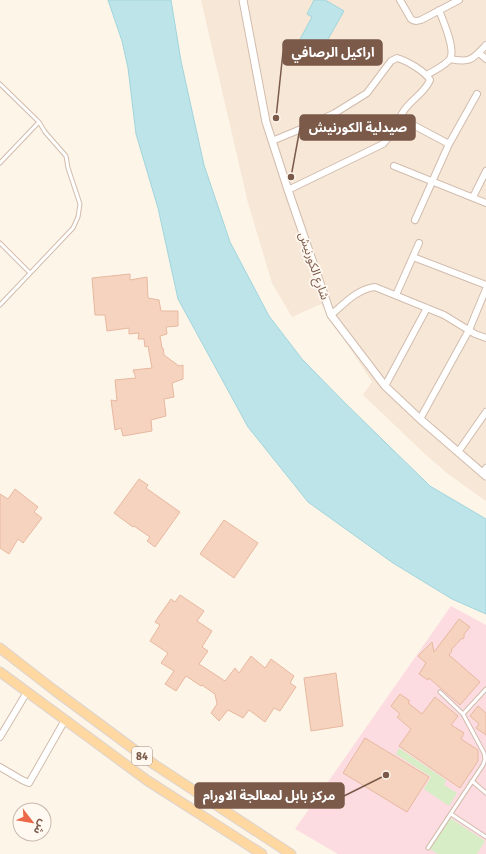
<svg xmlns="http://www.w3.org/2000/svg" width="486" height="854" font-family="Signika,'Noto Sans Arabic',sans-serif">
  <rect width="100%" height="100%" fill="#fef5e9"/>
  <path fill="#f6e7d7" d="M201 0H486V501L448 474 426 455 363 395 372 382 321 304 292 317 272 283 248 203Z"/>
  <path fill="#fcdce1" d="M451 606 486 625V854H338L295 829Z"/>
  <path fill="#d7edc6" d="M399 748 446 780 444 785 457 793 449 806 424 789 431 777 396 754Z
    M450 818 485 841 477 854H438L430 849Z"/>
  <path fill="#bce4e9" stroke="#a1d5dc" d="M108 0H171L181 61 204 165 230 242 269 316 302 359 344 402 430 486 486 519V614L452 599 393 563 308 502 248 427 178 299 158 208 136 134 128 68 122 41Z
    M314 0H325L344 11 319 55 298 43 312 17 307 14Z"/>
  <path fill="#f5d3bf" stroke="#e8b89f" d="M130 274V280L147 277 148 298 159 300 161 311H178V326L166 327 167 334 160 336 162 348H163L164 355 179 366 183 365V379L172 383 174 397 164 399 166 416 151 420 152 431 123 436 121 428 115 430 111 400 117 401 115 380 136 378 133 370 152 368 148 346 145 347 144 339H138L139 333 129 334V328L107 331 105 315H95L92 278Z
    M139 479 148 485 146 488 180 512 155 547 147 541 150 537 134 526 133 527 114 513Z
    M15 489 38 507 34 512 42 518 23 543 18 539 9 554 0 548V494L8 499Z
    M224 520 258 543 234 578 200 554Z
    M180 595 204 611 197 621 212 631 202 647 208 651 199 664 225 681 235 668 239 673 251 656 265 668 271 659 294 676 290 683 296 687 280 711 274 708 265 722 249 710 243 718 228 710 219 721 211 713 217 704 215 694 202 685 201 686 186 676 176 691 165 684 174 671 161 663 168 653 150 641 160 625 155 622 171 599 175 602Z
    M459 619 470 627 464 634V638L461 639 451 650 452 651 449 655 480 682 460 705 429 678 428 680 419 674 426 663 418 656 432 642 434 652Z
    M336 673 343 726 311 731 304 678Z
    M400 694 410 701 408 703 422 714 435 697 458 716 451 725 464 733 461 739 478 750V761L460 788 399 746 411 729 397 717 400 714 391 706Z
    M478 706 486 713V735L476 728 479 724 470 716Z
    M365 738 429 777 407 812 343 773Z"/>
  <g fill="none" stroke-linecap="round" stroke-linejoin="round">
    <defs>
      <path id="service" d="M0 84 39 122 45 132 66 156 68 168 80 204 78 217 73 228 0 305
        M0 163 39 122
        M0 243 30 273
        M463 714 486 689
        M472 781 486 793
        M451 814 486 837
        M428 848 483 765 485 759 484 753 463 714 440 692"/>
      <path id="minor" d="M400 0 411 19C414 22 418 21 421 20L459 0
        M479 53 486 59
        M450 59C470 63 472 60 486 45
        M427 75C433 71 446 65 450 59 456 49 443 21 439 10
        M400 118 449 144
        M272 141 301 129 335 113 367 93 391 61 397 58C407 61 425 71 430 80 425 93 410 100 403 112 396 124 393 133 383 144L288 190
        M394 166 486 203
        M473 197 486 171
        M415 220 449 144 477 94
        M413 257 486 285
        M396 295 419 243
        M331 315C344 304 357 289 375 287L444 315 475 334 486 338
        M385 386 427 308
        M420 419 469 330 486 289
        M458 452 486 412
        M482 473 486 468
        M0 737 27 692
        M0 767 22 780 29 783 65 720"/>
      <path id="tertiary" d="M243 0 266 122 288 190 331 315 385 386 420 419 486 476"/>
      <path id="primary" d="M0 648 54 690 155 765 291 854
        M0 672 148 781 262 854"/>
    </defs>
    <use href="#service" stroke="#d2bcad" stroke-width="5"/>
    <use href="#minor" stroke="#d2bcad" stroke-width="8"/>
    <use href="#tertiary" stroke="#d2bcad" stroke-width="9"/>
    <use href="#primary" stroke="#ddd4d0" stroke-width="11"/>
    <use href="#service" stroke="#fff" stroke-width="3"/>
    <use href="#minor" stroke="#fff" stroke-width="6"/>
    <use href="#tertiary" stroke="#fff" stroke-width="7"/>
    <use href="#primary" stroke="#fed8a0" stroke-width="9"/>
  </g>
  <g text-anchor="middle" stroke-width="3.5" stroke-linejoin="round" paint-order="stroke">
    <rect fill="#fff9f1" stroke="#a38a7c" stroke-width="1" x="132" y="747" width="20" height="18" rx="3"/>
    <g font-size="11" font-weight="bold" fill="#7b5a4a">
      <text x="142" y="760">84</text>
    </g>
    <g font-size="12" fill="#7b5a4a" stroke="#fff9f1">
      <text transform="translate(314 266) rotate(71)" y="4">شارع الكورنيش</text>
    </g>
  </g>
  <path fill="none" stroke="#7b5a4a" stroke-width="1.5" d="M276 118L283 52M291 177L300 128M386 775L344 796"/>
  <g fill="#7b5a4a" stroke="#fff9f1" stroke-width="1.5">
    <circle cx="276" cy="118" r="4"/>
    <circle cx="291" cy="177" r="4"/>
    <circle cx="386" cy="775" r="4"/>
  </g>
  <g fill="#7b5a4a" stroke="#7b5a4a" stroke-width="1.5">
    <rect x="283" y="40" width="99" height="25" rx="4"/>
    <rect x="300" y="115" width="115" height="25" rx="4"/>
    <rect x="195" y="783" width="149" height="25" rx="4"/>
  </g>
  <g font-size="13" text-anchor="middle" font-weight="bold" fill="#fff">
    <text x="333" y="57">اراكيل الرصافي</text>
    <text x="358" y="132">صيدلية الكورنيش</text>
    <text x="269" y="800">مركز بابل لمعالجة الاورام</text>
  </g>
  <g transform="translate(32 822) rotate(121)"><circle r="19" fill="#fff9f1" stroke="#cab9ae"/>
  <path d="M0-3L7 15L0 10L-7 15Z" fill="#ed6849"/>
  <text y="-6" font-size="11" font-weight="bold" text-anchor="middle" fill="#7b5a4a">ش</text>
  </g>
</svg>
